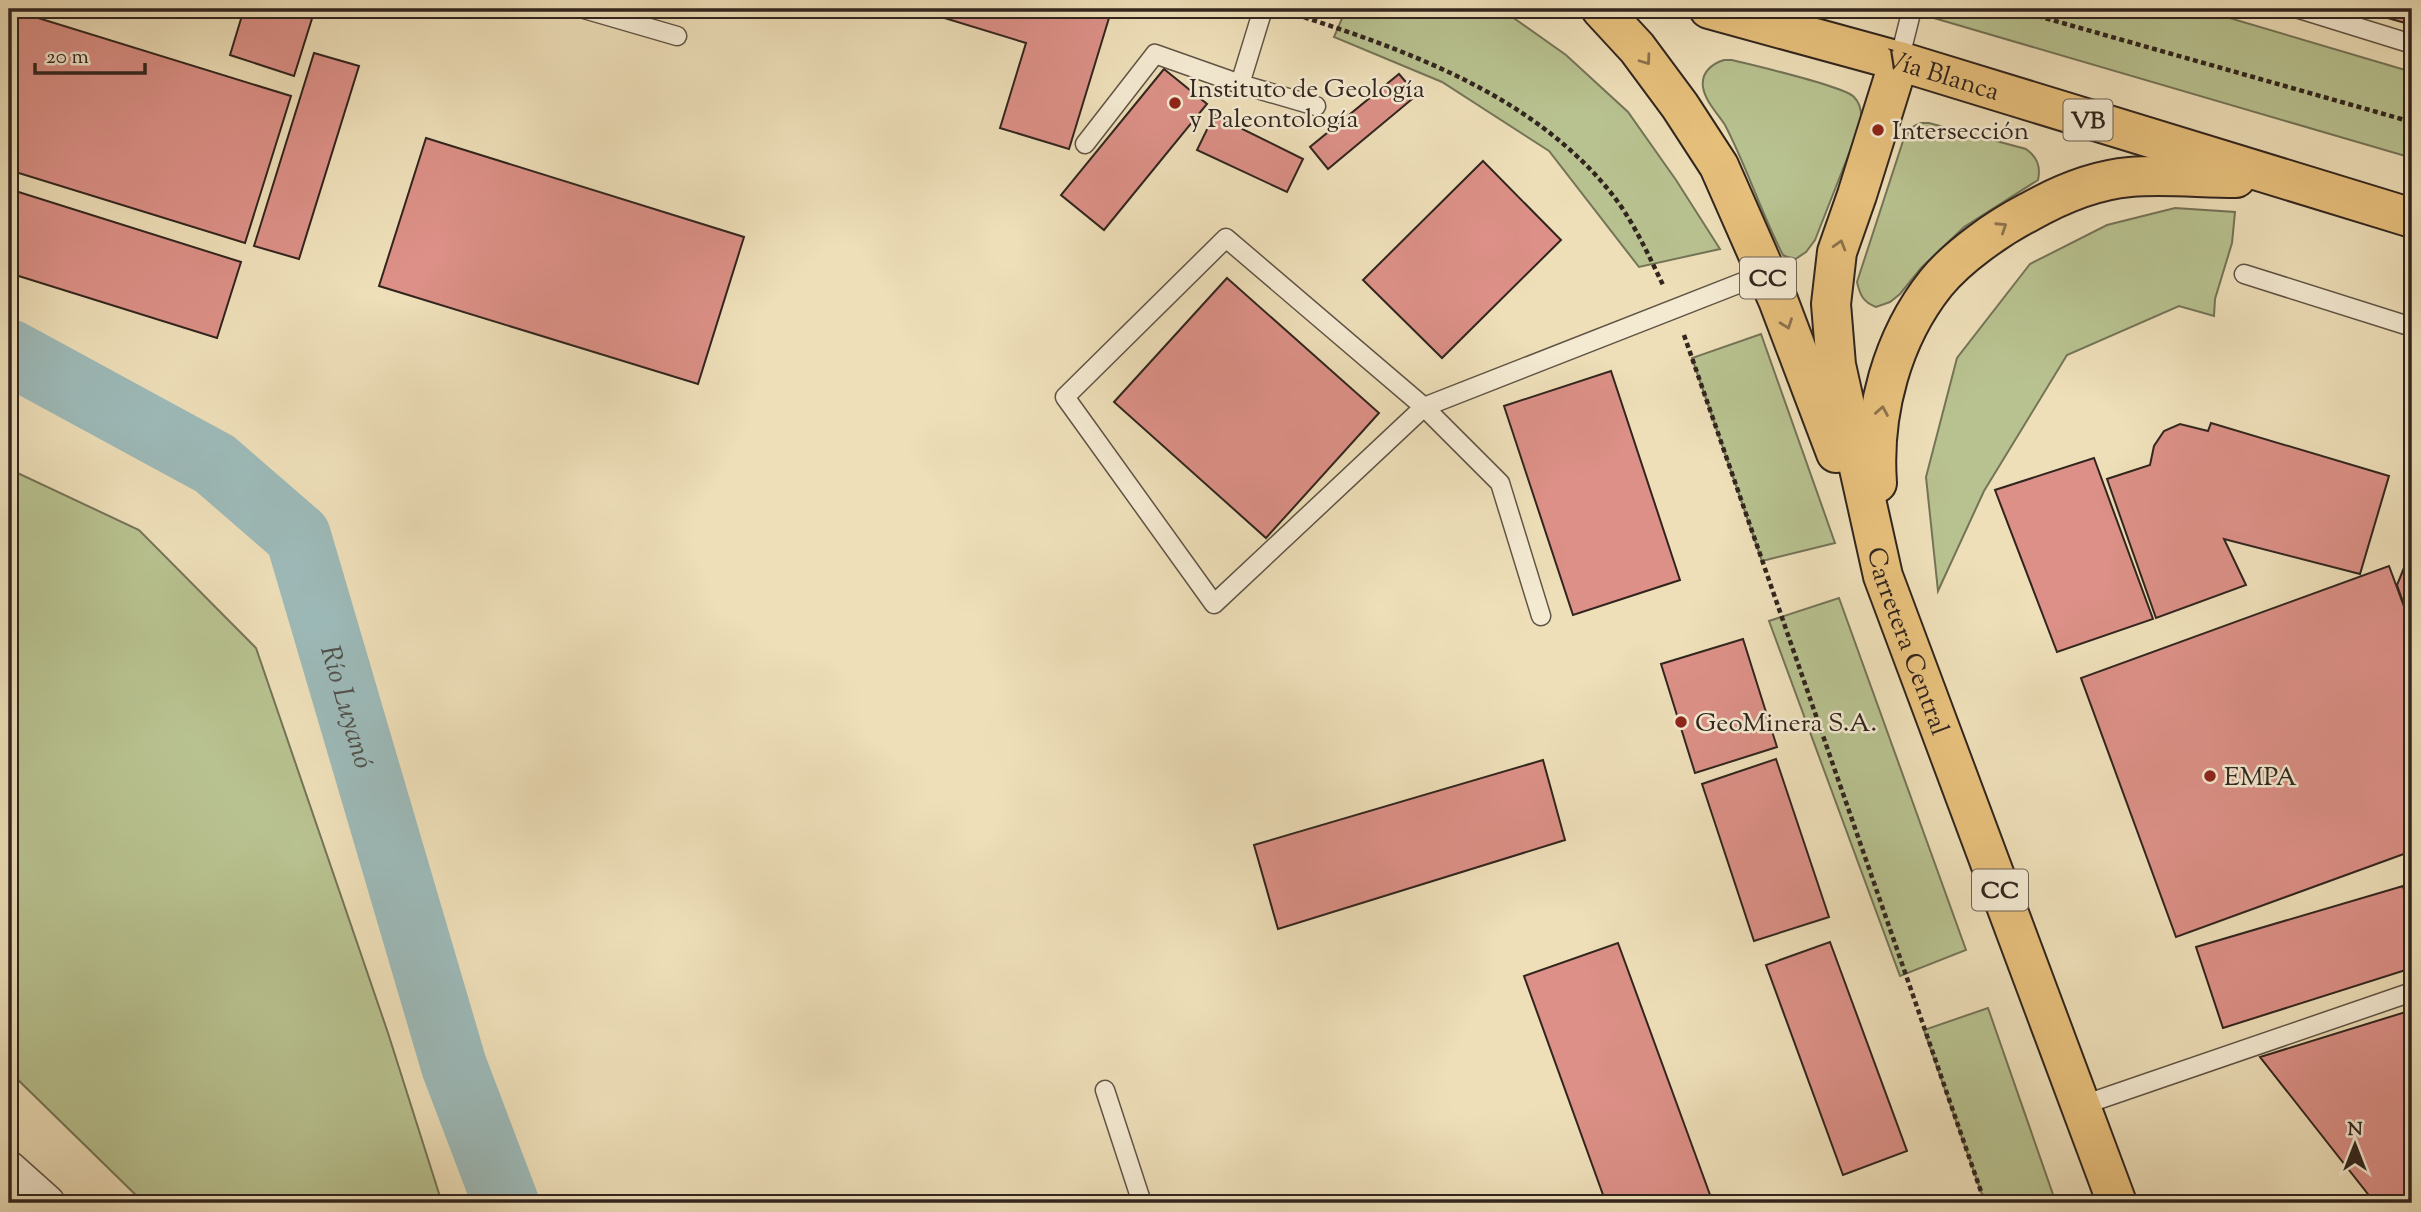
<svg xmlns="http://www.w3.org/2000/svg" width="2421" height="1212" font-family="'Sorts Mill Goudy',serif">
  <rect width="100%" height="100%" fill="#eedfb9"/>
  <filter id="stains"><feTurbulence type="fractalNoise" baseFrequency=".00286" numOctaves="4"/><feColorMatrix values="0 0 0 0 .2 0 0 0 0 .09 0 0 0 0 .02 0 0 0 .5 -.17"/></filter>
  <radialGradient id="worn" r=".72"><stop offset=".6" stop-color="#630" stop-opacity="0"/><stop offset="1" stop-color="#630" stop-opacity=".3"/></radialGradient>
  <path fill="#b8c290" stroke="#747457" stroke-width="2" d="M1346 9H1501L1566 55 1628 112 1676 180 1720 249 1639 267 1549 151 1442 82 1334 37Z
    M1903 9H2199L2412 72V158Z
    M1724 60H1732C1752 65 1844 86 1854 97 1861 104 1862 114 1861 123L1815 240 1806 252 1794 260 1783 255C1761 213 1747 167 1725 125 1718 114 1705 101 1703 87 1701 73 1711 64 1724 60Z
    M1921 123H1929L2026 149C2037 157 2041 166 2038 180L1964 227 1921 268 1900 294 1890 302 1876 307C1863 302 1860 295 1857 282L1904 138 1914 126Z
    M2175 208 2235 212 2232 243 2215 299 2214 316 2179 306 2067 355 1984 491 1938 591 1926 477 1957 358 2030 264 2107 225Z
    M1761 334 1835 543 1762 561 1692 358Z
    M9 469 139 530 256 648 388 1033 442 1203H144L9 1071Z
    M1839 598 1966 950 1900 976 1769 621Z
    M1988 1008 2056 1203H1985L1924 1030Z"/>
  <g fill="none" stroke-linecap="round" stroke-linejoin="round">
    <path stroke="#9dbab9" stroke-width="66" id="s1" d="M9 352 215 464 298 536 454 1066 506 1203"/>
  </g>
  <path fill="#dc9087" stroke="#31251e" stroke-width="2" d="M9 9 291 96 245 243 9 170Z
    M244 9H315L294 76 230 55Z
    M915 9H1078L1109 18 1069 149 1000 128 1026 43Z
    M2356 9H2412V25Z
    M314 53 359 66 299 259 254 246Z
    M1164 69 1207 104 1104 230 1061 195Z
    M1399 74 1417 95 1328 169 1310 147Z
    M1214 115 1303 159 1287 192 1197 150Z
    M426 138 744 237 698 384 379 286Z
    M1483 161 1561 240 1442 358 1363 280Z
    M9 189 241 262 217 338 9 273Z
    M1227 278 1379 413 1266 538 1114 402Z
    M1611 371 1680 580 1573 615 1504 406Z
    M2211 423 2389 476 2360 574 2224 539 2246 585 2156 618 2107 479 2150 465 2154 446 2164 431 2180 424 2208 431Z
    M2094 458 2153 619 2057 652 1995 490Z
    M2412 548V628L2397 585Z
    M2389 566 2412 628V851L2176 937 2081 678Z
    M1743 639 1777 747 1695 773 1661 664Z
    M1776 759 1829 917 1754 941 1702 784Z
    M1543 760 1565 840 1278 929 1254 845Z
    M2403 886 2412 919V968L2223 1028 2196 947Z
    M1830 942 1907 1151 1843 1175 1766 965Z
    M1618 943 1713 1203H1606L1524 976Z
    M2412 1010V1203H2375L2260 1057Z"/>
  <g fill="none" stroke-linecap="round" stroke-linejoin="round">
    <defs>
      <path id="service" d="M584 9 677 36
        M2299 9 2412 44
        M1899 61 1912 9
        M1240 84 1263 9
        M1085 144 1155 54 1240 84 1316 106
        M2244 274 2412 327
        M1541 616 1500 483 1424 407 1226 238 1065 397 1214 604 1424 407 1766 273
        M1105 1090 1142 1203
        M2080 1106 2412 992"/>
      <path id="minor" d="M9 1169 47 1203"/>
      <g id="primary">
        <path d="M1601 9 1637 48 1680 106 1719 166 1778 300 1836 453"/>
        <path id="s2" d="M1709 9 1899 61 2412 218"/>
        <path id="s3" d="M1899 61 1857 195 1837 252 1831 304 1836 365 1883 576 2117 1203"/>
        <path d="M1877 483C1872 413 1892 338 1936 283 1958 256 1998 228 2029 212 2059 195 2095 180 2130 177 2164 174 2201 178 2236 178"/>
      </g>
    </defs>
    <use href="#service" stroke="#605445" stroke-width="21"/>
    <use href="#minor" stroke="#605445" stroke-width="38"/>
    <use href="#primary" stroke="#31251e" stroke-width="42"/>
    <path stroke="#31251e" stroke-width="4.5" stroke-dasharray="5 3.5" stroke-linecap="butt" d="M2013 9 2412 122
      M1288 12C1403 49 1527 92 1607 188 1631 216 1647 252 1663 285
      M1684 335 1985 1203"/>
    <use href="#service" stroke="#f4ead2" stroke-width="18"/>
    <use href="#minor" stroke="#f4ead2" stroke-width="35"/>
    <use href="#primary" stroke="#e7c07c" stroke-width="38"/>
  </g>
  <defs><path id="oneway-chevron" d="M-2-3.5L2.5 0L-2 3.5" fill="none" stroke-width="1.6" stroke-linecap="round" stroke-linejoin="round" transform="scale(1.75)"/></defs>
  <g stroke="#8c724d">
    <use href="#oneway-chevron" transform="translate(1646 60) rotate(54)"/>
    <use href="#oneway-chevron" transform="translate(2002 227) rotate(-33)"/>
    <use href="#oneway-chevron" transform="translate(1840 245) rotate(-74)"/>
    <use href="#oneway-chevron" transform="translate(1787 324) rotate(70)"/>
    <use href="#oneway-chevron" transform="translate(1882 411) rotate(-80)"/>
  </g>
  <g fill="#8f2418" stroke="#f4ead2" stroke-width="2.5">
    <circle cx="1175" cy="103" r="7"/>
    <circle cx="1878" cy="130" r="7"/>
    <circle cx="1681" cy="722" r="7"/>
    <circle cx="2210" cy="776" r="7"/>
  </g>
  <g text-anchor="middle" stroke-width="5" stroke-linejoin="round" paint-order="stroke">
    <g fill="#f4ead2" stroke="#6c6054" stroke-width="2">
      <rect x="2063.5" y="99.5" width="49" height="41" rx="5"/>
      <rect x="1740" y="257.5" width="56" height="41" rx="5"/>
      <rect x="1972" y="869.5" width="56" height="41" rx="5"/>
    </g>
    <g font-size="24" font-weight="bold" fill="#31251e">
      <text x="2088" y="128">VB</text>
      <text x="1768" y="286">CC</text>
      <text x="2000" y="898">CC</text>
    </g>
    <g font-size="26" fill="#31251e" stroke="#f4ead2">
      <text dy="9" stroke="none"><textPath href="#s2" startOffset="242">Vía Blanca</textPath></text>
      <text dy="9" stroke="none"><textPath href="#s3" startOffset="600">Carretera Central</textPath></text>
    </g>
    <g font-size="26" fill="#31251e" stroke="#f4ead2" text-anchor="start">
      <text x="1189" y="97">Instituto de Geología<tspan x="1189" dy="30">y Paleontología</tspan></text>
      <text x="1892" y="139">Intersección</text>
      <text x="1695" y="731">GeoMinera S.A.</text>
      <text x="2224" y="785">EMPA</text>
    </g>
    <g font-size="28" font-style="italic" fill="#51524c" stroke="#f4ead2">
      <text dy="10" stroke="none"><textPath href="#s1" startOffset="522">Río Luyanó</textPath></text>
    </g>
  </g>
  <rect width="2421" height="1212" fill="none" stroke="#eedfb9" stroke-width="35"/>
  <rect x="10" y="10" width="2400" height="1191" fill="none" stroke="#31251e" stroke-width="3.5"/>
  <rect x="18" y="18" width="2386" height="1177" fill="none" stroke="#31251e" stroke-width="2"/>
  <g transform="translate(2355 1145)" stroke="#f4ead2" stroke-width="5" paint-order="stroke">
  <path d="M0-5L12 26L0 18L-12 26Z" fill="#31251e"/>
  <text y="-10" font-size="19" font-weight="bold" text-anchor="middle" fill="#31251e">N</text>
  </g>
  <path d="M35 63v10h110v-10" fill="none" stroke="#31251e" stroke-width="3.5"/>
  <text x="46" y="63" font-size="21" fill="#31251e" stroke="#f4ead2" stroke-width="5" paint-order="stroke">20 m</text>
  <rect width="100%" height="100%" filter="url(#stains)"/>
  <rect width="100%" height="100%" fill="url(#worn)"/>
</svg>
